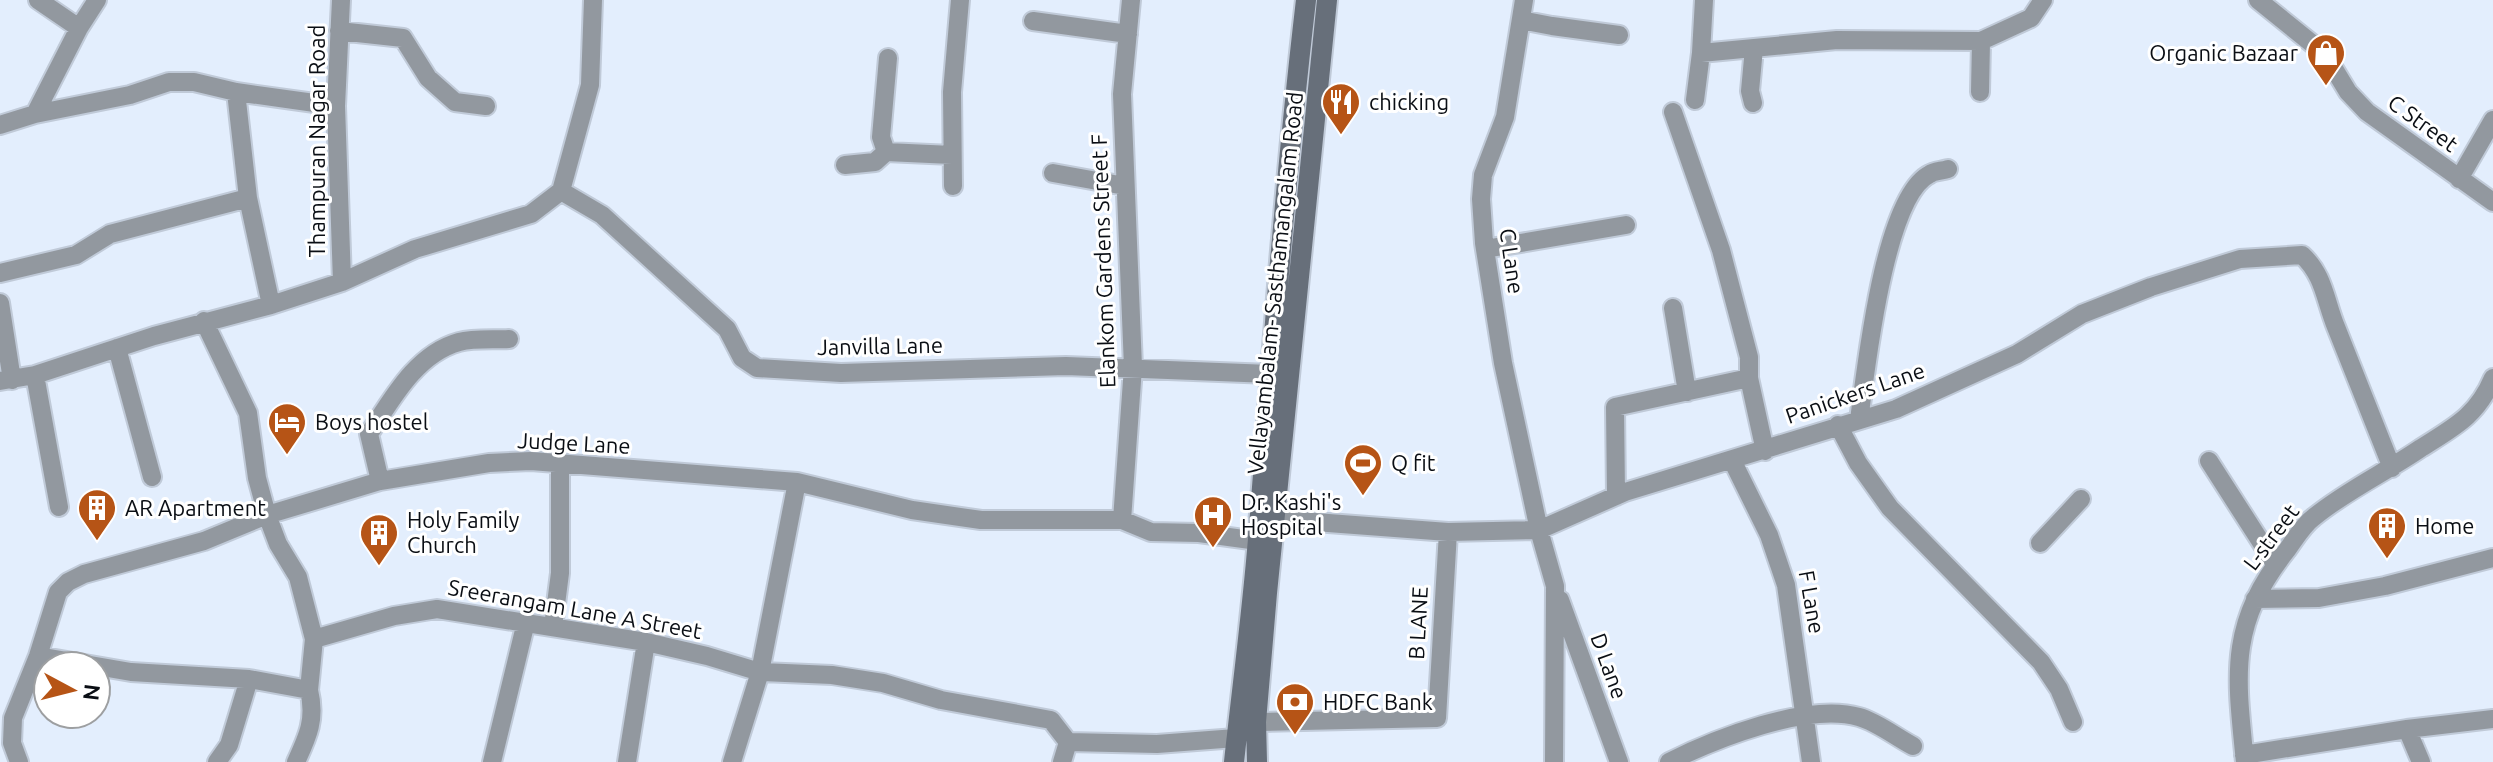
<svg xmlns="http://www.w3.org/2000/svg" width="2493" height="762" font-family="Ubuntu,sans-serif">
  <rect width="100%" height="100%" fill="#e3eefd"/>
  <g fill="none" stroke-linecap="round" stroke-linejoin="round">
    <defs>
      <path id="street" d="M38 0 79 28
        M341 0 336 106 342 282
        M1524 0 1505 117 1483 175 1481 199 1484 243 1503 363 1539 530 1555 586 1554 762
        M1704 0 1701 53 1837 40 1981 41 2031 18 2043 0
        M2258 0 2325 54 2348 92 2367 112 2493 202
        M1521 20 1552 26 1619 35
        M1033 21 1128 34
        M339 31 403 38 428 78 455 102 486 106
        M236 92 248 198 271 305
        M1980 92 1981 41
        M1695 100 1701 53
        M1753 103 1750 91 1754 48
        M35 114 130 95 169 82H194L236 92 336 106
        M0 125 35 114 79 28 97 0
        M886 152 881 137 888 58
        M845 165 875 162 886 152 952 155
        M1053 173 1125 186
        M2459 179 2493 120
        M953 186 952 92 960 0
        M561 191 602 215 727 329 742 358 757 368 841 373 1066 366 1270 374
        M1485 249 1626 225
        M0 273 76 255 110 234 248 198
        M0 303 12 380
        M1673 308 1687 392
        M204 321 248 413 257 478 267 515 278 544 298 577 314 639
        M117 348 152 477
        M35 375 59 507
        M1749 378 1765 451
        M0 381 35 375 154 336 271 305 342 282 415 249 531 214 561 191 590 85 593 0
        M1859 420C1866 370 1884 196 1930 174 1934 171 1942 171 1948 169
        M1838 425 1858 463 1890 508 2041 662 2059 689 2073 722
        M1732 460 1769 535 1786 585 1811 762
        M2209 461 2275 564
        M380 481 369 434C392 399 416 354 459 342 474 338 494 340 509 339
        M1616 496 1615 407 1749 378V357L1721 250 1673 112
        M1275 519 1448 532 1539 530 1625 492 1896 409 2017 354 2082 314 2151 287 2240 259 2302 255C2324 275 2325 300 2336 327 2355 374 2373 421 2392 468
        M1122 520 1133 367 1122 94 1131 0
        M2040 543 2081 499
        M2255 599 2319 598 2385 586 2493 558
        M1560 600 1619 762
        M553 627 560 573V464
        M38 656 131 672 249 679 309 690 314 639 394 616 437 609 646 642 707 656 760 672 832 675 883 683 941 700 1051 720 1068 742 1062 762
        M1256 722 1437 718 1448 532
        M2407 729 2421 762
        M1068 742 1157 744 1236 738
        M2244 755 2407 729 2493 719
        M19 762 12 743 13 718 38 656 58 592 68 582 84 574 204 541 267 515 380 481 489 463 531 461 797 482 912 510 981 520H1122L1151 532 1199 533 1258 541
        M217 762 229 745 249 679
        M296 762C308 736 316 719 309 690
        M492 762 526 622
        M627 762 646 642
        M732 762 760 672 797 482
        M1669 762C1715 739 1807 702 1859 717 1877 722 1896 737 1913 746
        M2245 762C2236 674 2228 624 2287 550 2295 539 2303 525 2314 517 2347 490 2386 472 2421 448 2454 427 2477 416 2493 378"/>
      <path id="secondary" d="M1234 762C1242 688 1252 613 1258 539 1272 359 1285 179 1306 0
        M1257 762 1256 722 1267 593 1327 0"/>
    </defs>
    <use href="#street" stroke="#c0cad8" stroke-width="22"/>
    <use href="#secondary" stroke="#c0cad8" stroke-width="24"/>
    <use href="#street" stroke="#92989f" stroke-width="18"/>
    <use href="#secondary" stroke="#676f7a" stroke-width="20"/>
  </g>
  <defs>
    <symbol id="shop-pin" viewBox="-11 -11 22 30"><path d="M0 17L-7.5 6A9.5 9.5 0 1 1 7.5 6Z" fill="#b65416" stroke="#fff"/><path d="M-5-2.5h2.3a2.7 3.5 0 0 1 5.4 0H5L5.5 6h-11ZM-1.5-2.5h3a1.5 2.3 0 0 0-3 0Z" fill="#fff"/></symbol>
    <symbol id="restaurant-pin" viewBox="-11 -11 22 30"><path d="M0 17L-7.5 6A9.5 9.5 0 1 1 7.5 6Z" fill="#b65416" stroke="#fff"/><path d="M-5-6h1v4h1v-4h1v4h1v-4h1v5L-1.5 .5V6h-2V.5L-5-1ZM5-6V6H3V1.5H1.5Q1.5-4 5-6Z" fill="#fff"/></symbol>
    <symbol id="hotel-pin" viewBox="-11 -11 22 30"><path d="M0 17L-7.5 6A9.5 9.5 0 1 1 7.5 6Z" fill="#b65416" stroke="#fff"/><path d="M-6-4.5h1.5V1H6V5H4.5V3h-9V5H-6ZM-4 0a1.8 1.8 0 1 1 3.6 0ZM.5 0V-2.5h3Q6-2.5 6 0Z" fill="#fff"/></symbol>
    <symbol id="stadium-pin" viewBox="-11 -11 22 30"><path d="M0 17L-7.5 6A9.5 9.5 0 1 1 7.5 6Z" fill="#b65416" stroke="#fff"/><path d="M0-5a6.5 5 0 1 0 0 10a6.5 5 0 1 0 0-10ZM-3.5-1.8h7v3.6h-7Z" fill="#fff"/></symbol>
    <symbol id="building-pin" viewBox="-11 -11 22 30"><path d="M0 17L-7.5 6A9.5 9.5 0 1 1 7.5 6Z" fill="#b65416" stroke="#fff"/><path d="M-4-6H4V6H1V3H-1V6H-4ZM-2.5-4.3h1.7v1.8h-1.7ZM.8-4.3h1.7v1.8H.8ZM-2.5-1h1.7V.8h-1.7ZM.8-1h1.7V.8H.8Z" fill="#fff"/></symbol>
    <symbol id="hospital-pin" viewBox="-11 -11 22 30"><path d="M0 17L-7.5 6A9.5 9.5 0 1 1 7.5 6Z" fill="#b65416" stroke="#fff"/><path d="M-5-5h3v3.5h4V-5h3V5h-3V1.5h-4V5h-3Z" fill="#fff"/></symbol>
    <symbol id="bank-pin" viewBox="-11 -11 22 30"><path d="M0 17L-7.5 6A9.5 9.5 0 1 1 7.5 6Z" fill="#b65416" stroke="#fff"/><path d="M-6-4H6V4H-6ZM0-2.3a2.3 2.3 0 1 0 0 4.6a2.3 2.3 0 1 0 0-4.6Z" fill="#fff"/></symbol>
  </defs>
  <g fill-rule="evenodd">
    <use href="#shop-pin" x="2304" y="31" width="44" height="60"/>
    <use href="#restaurant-pin" x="1319" y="80" width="44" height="60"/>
    <use href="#hotel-pin" x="265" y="400" width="44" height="60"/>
    <use href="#stadium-pin" x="1341" y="441" width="44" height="60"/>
    <use href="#building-pin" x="75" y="486" width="44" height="60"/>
    <use href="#hospital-pin" x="1191" y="493" width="44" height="60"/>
    <use href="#building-pin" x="2365" y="504" width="44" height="60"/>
    <use href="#building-pin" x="357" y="511" width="44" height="60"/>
    <use href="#bank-pin" x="1273" y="680" width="44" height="60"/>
  </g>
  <g text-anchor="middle" stroke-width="6" stroke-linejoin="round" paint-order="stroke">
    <g font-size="22" fill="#0a0e14" stroke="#fff" text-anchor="start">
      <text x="2298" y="61" text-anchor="end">Organic Bazaar</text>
      <text x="1369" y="110">chicking</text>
      <text x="315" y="430">Boys hostel</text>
      <text x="1391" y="471">Q fit</text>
      <text x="1241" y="510">Dr. Kashi's<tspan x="1241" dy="25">Hospital</tspan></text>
      <text x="125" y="516">AR Apartment</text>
      <text x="407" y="528">Holy Family<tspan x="407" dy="25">Church</tspan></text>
      <text x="2415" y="534">Home</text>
      <text x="1323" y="710">HDFC Bank</text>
    </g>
    <g font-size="22" fill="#0a0e14" stroke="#fff">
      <text transform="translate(2423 123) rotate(36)" y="8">C Street</text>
      <text transform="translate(317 141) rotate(-90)" y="8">Thampuran Nagar Road</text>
      <text transform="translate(1103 261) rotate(-92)" y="8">Elankom Gardens Street F</text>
      <text transform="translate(1512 261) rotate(82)" y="8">C Lane</text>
      <text transform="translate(1275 283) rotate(-84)" y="8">Vellayambalam- Sasthamangalam Road</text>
      <text transform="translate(880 346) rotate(-1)" y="8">Janvilla Lane</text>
      <text transform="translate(1855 393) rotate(-19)" y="8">Panickers Lane</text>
      <text transform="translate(574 443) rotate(3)" y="8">Judge Lane</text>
      <text transform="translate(2271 537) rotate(-53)" y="8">L-street</text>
      <text transform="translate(1812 602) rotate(80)" y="8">F Lane</text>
      <text transform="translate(575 609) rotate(10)" y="8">Sreerangam Lane A Street</text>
      <text transform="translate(1418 623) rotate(-87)" y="8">B LANE</text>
      <text transform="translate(1609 666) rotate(70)" y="8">D Lane</text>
    </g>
  </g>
  <g transform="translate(72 690) rotate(97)"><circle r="38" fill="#ffffff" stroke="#9d9fa1" stroke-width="2"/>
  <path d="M0-6L14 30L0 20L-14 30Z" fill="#b65416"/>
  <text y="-12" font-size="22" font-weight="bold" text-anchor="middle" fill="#0a0e14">N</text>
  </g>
</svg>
